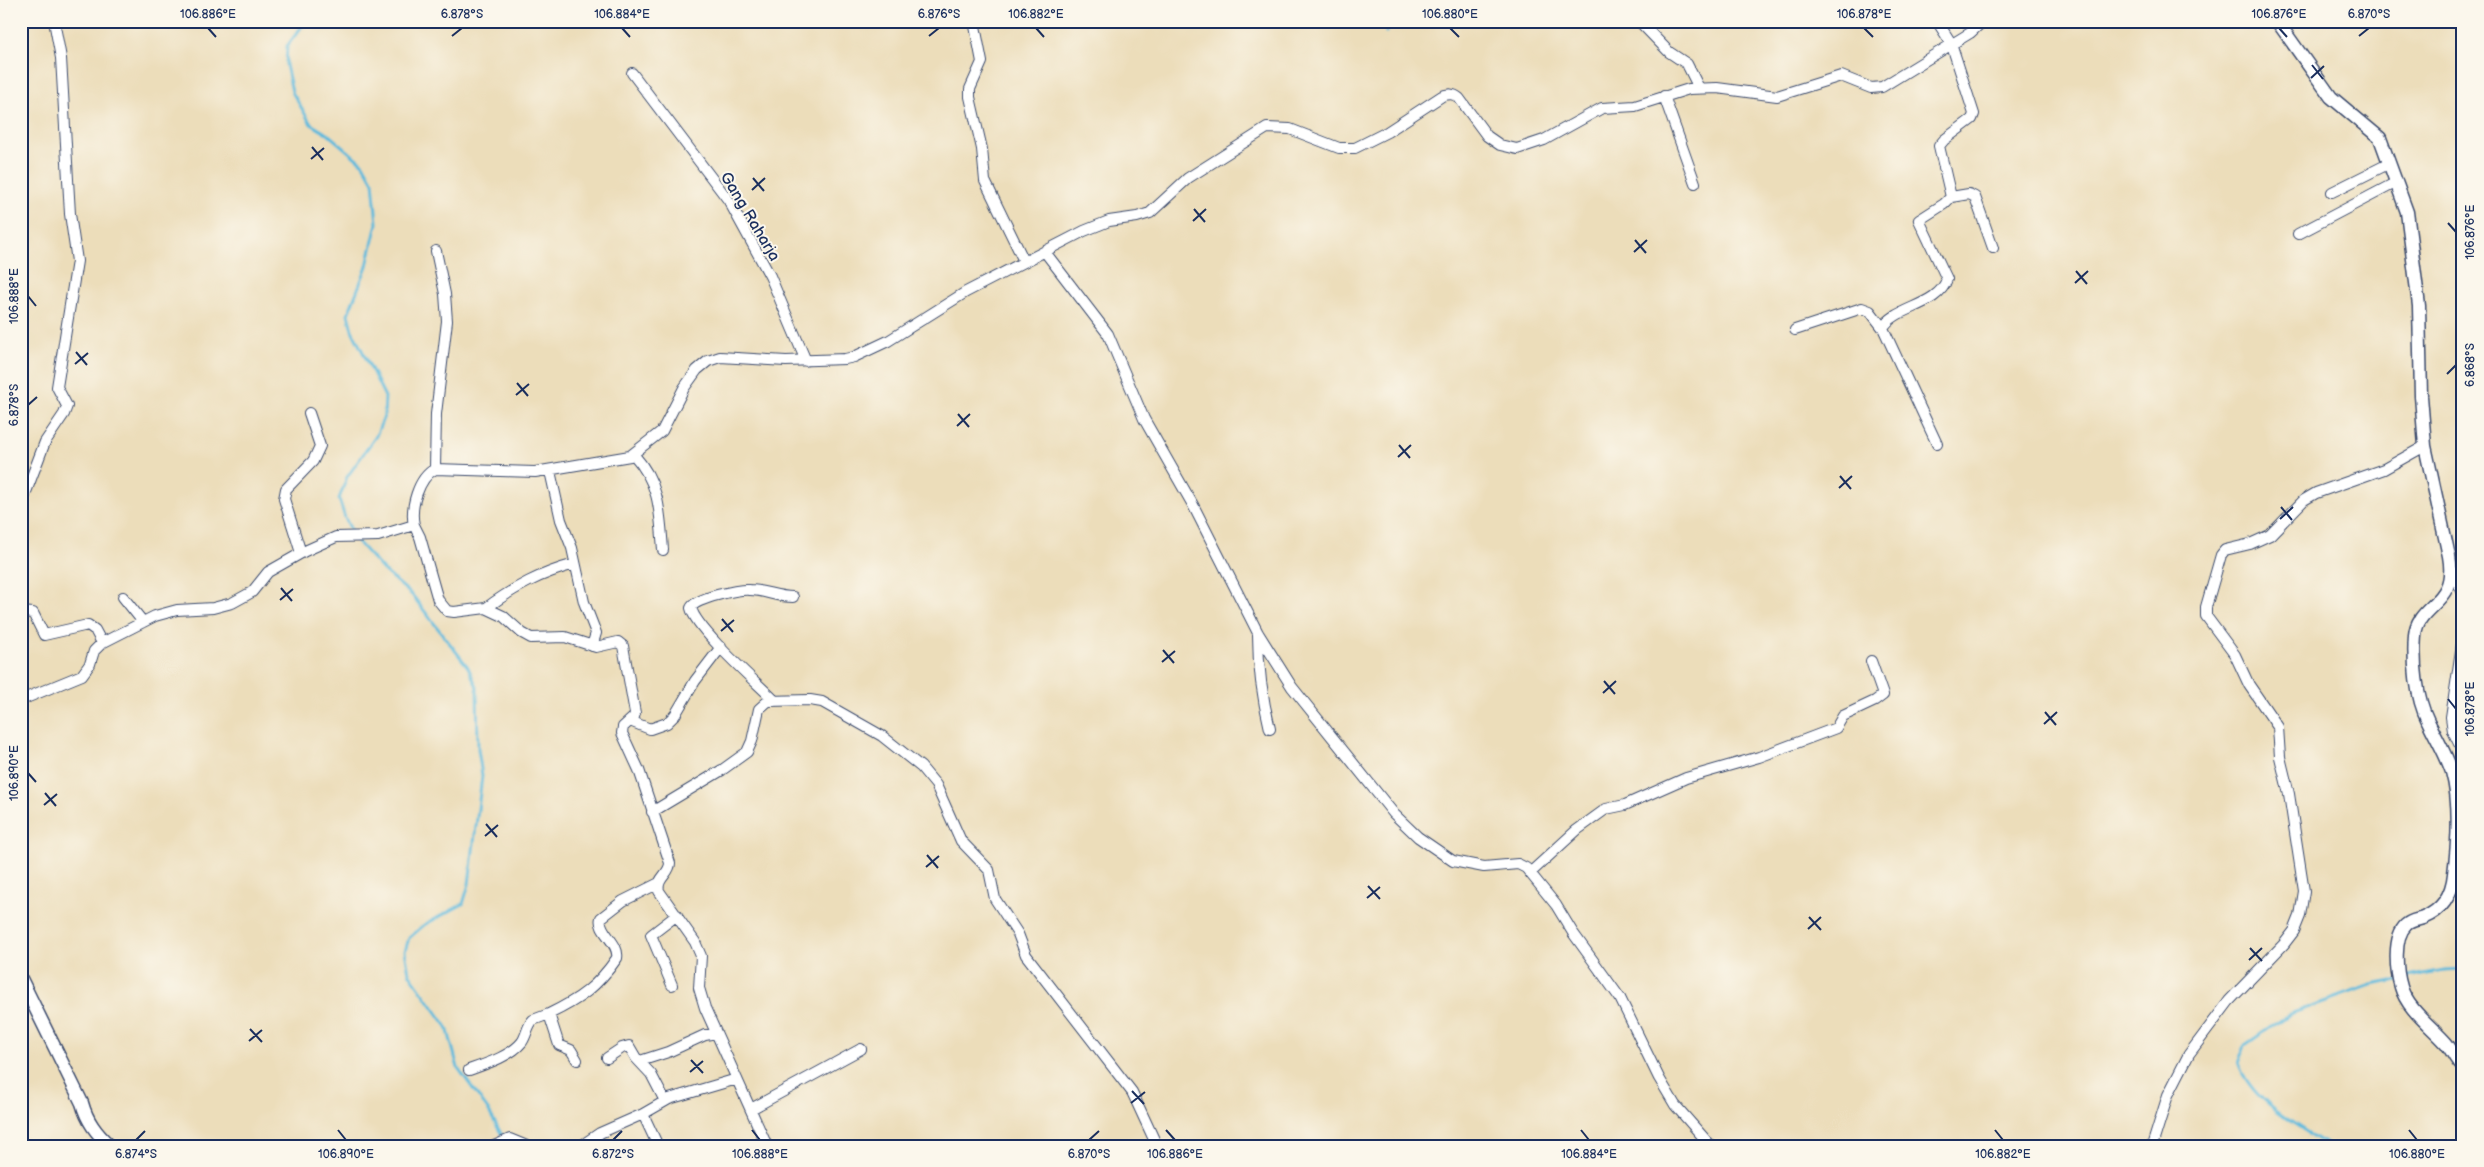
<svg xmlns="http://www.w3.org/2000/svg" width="2484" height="1167" font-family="'Balsamiq Sans',sans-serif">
  <rect width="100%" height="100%" fill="#fbf7ec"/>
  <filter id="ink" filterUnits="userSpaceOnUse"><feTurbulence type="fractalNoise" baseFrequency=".02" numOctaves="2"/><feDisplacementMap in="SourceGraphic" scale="10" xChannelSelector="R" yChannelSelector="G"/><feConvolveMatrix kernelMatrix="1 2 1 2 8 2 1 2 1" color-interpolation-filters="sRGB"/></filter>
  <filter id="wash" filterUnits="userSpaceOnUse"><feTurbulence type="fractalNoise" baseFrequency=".0096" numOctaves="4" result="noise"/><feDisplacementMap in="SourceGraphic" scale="20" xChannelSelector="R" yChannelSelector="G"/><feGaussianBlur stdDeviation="1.12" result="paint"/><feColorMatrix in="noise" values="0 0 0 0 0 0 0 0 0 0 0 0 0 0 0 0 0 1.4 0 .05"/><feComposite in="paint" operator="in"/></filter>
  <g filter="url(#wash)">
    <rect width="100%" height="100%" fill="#ecddba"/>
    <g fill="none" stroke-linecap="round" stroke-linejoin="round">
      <path stroke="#5ebadc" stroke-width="3" d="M306 21 287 46 286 65 292 92 311 124 329 135 363 164 373 182 377 223 367 266 348 314 352 330 385 397 384 416 376 436 347 477 339 499 345 518 353 534
        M1386 21V32
        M356 540 383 570 412 595 468 667 477 687 478 749 482 776 469 884 463 904 424 925 409 938 405 951 409 973 447 1027 458 1068 488 1110 508 1146
        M2403 978 2444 970 2463 969
        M2329 1146C2295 1124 2252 1102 2238 1063L2245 1045 2290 1014 2371 985 2397 980"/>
    </g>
  </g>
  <g filter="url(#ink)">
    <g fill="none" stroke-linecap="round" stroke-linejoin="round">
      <defs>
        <path id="minor" d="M974 21 982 62 970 89V97L982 149 985 181 1024 261
          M1639 21 1669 52 1687 64 1699 88
          M1937 21 1951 43 1974 114 1972 119 1944 140 1939 146 1951 197 1944 204 1919 220 1947 279C1938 307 1895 306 1883 328L1937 444
          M632 73 729 201 770 276 806 361
          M1664 96 1695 183
          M2332 192 2388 164
          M1951 197 1969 194 1975 197 1993 248
          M2298 234 2395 183
          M1045 252 1108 334 1144 419 1193 505 1258 633 1292 687 1394 814 1418 837 1453 861 1484 867 1518 864 1526 868 1556 905 1573 933 1620 998 1659 1078 1675 1105 1711 1146
          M1795 330 1862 308 1870 311 1883 328
          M634 455C660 484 660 512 663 550
          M435 469 436 414 447 321 445 294 436 251
          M550 471 561 520 572 548 584 602 596 633 592 646
          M21 505 45 442 64 414 67 406 57 387 77 261 70 214 61 58 54 21
          M414 525 420 537 438 600 447 611 454 612 486 608 503 616 522 633 531 638 565 637 596 647 618 642 623 646 635 713 634 717 623 727 622 733 639 770 670 863C670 874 656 878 659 891L695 942 701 956 699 988 705 1008 767 1146
          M301 553 284 499 286 489 313 461 320 446 309 413
          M2451 568 2463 593
          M123 597 143 622
          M486 608C515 587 541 573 575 564
          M21 612 33 613 44 635 88 625 95 630 102 643
          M1258 634C1258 667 1262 697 1270 729
          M2463 637 2451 717 2453 731 2463 752
          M773 699C755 681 696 629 691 608 695 598 739 589 750 590 764 590 777 597 793 597
          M21 700 82 675 90 664 94 651 102 643 155 616 177 610 213 608 232 603 252 592 268 572 305 551 336 537 378 536 414 525C410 508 418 478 435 469L535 472 630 456 662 431 684 388 697 370 708 361 720 357 786 361 845 359 854 357 888 341 966 292 1084 231 1109 221 1137 217 1150 213 1188 178 1267 128 1290 129 1339 148H1355L1387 132 1442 96C1449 94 1453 93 1459 98L1487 136 1500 145 1517 149 1544 140 1602 108 1635 106 1689 89 1717 88 1777 96 1841 76 1871 88 1882 87 1970 33 1983 21
          M630 721 650 729 667 723 675 715 695 681 721 647
          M652 812 722 770 747 752 752 741 759 709 768 701 810 700 822 702 882 736 921 767 936 785 961 841 989 870 995 899 1018 934 1026 955 1132 1092 1157 1146
          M1530 873 1577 830 1606 809 1625 805 1686 778 1759 757 1836 728 1843 716 1875 701 1883 695 1871 661
          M672 985 651 935 677 915
          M549 1014C580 999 597 987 617 958 620 943 597 931 601 918L623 901 659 883
          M607 1058 622 1048 629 1046 636 1058 651 1074 665 1101
          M640 1061 668 1052 705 1035 716 1033
          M469 1070C486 1064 511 1056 522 1042 527 1035 527 1026 533 1020L549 1014 559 1045 571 1050 577 1060
          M751 1109 861 1049
          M643 1114 658 1146
          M494 1146 510 1139 527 1146
          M581 1146 600 1133 643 1114 669 1099 737 1079
          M2152 1146 2168 1095 2189 1054 2229 1001 2284 944 2294 931 2300 916 2304 891 2289 794 2280 757 2278 727 2249 685 2235 655 2206 616V607L2221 555 2225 550 2250 544 2270 535 2304 500 2316 493 2384 469 2425 446"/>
        <path id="tertiary" d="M2277 21 2331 97 2380 138 2407 212 2419 306 2421 396 2425 446 2449 556C2458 606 2418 602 2415 635 2413 662 2416 697 2428 721 2436 738 2446 754 2452 772 2461 804 2458 842 2454 874 2452 895 2443 910 2423 918 2418 920 2411 920 2406 925 2393 937 2396 971 2401 987 2407 1009 2431 1026 2446 1043 2452 1050 2455 1060 2463 1067
          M21 979 82 1103C87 1121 96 1133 110 1146"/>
      </defs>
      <use href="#minor" stroke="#3a496c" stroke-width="12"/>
      <use href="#tertiary" stroke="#3a496c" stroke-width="15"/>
      <use href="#minor" stroke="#fff" stroke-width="10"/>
      <use href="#tertiary" stroke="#fff" stroke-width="12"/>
    </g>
  </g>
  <path fill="none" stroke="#1b2f5e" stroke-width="2" d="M208 28 216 37M622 28 630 37M1036 28 1044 37M1450 28 1459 37M1864 28 1873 37M2279 28 2287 37M452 36 462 28M929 36 939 28M2359 36 2369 28M2312 65 2323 79M2311 78 2324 66M312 147 323 160M311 159 324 148M753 178 764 191M752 190 765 178M1194 209 1205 222M1193 221 1206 209M2448 223 2456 232M1635 240 1646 253M1634 252 1647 240M2076 271 2087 284M2075 283 2088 271M28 296 36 306M76 352 87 365M75 364 88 353M2447 374 2456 365M517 383 528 396M516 395 529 384M28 405 37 397M958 414 969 427M957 426 970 414M1399 445 1410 458M1398 457 1411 445M1840 476 1851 489M1839 488 1852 476M2281 507 2292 520M2280 519 2293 507M281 588 292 601M280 600 293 589M722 619 733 632M721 631 734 620M1163 650 1174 663M1162 662 1175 651M1604 681 1615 694M1603 693 1616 681M2448 699 2456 709M2045 712 2056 725M2044 724 2057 712M28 773 36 782M45 793 56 806M44 805 57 794M486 824 497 837M485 836 498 825M927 855 938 868M926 867 939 856M1368 886 1380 899M1367 898 1380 887M1809 917 1821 930M1808 929 1821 917M2250 948 2262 961M2249 960 2262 948M250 1029 262 1042M249 1041 262 1030M691 1060 703 1073M690 1072 703 1061M1132 1091 1144 1104M1131 1103 1145 1092M338 1130 346 1140M752 1130 760 1140M1166 1130 1175 1140M1581 1130 1589 1140M1995 1130 2003 1140M2409 1130 2417 1140M136 1140 145 1131M613 1140 622 1131M1089 1140 1099 1131"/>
  <g text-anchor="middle" stroke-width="4" stroke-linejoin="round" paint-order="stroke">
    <g font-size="16" fill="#1b2f5e" stroke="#fbf7ec">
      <text transform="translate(751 216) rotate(59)" y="6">Gang Raharja</text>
    </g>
  </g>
  <rect width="2484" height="1167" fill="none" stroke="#fbf7ec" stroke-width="55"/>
  <rect x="28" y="28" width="2428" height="1112" fill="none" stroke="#1b2f5e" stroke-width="2"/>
  <g font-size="12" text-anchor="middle" fill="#1b2f5e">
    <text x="208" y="18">106.886°E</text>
    <text x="462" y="18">6.878°S</text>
    <text x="622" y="18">106.884°E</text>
    <text x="939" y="18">6.876°S</text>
    <text x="1036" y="18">106.882°E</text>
    <text x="1450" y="18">106.880°E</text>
    <text x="1864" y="18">106.878°E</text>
    <text x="2279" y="18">106.876°E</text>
    <text x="2369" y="18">6.870°S</text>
    <text transform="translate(2470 232) rotate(-90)" y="4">106.876°E</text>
    <text transform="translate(14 296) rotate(-90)" y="4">106.888°E</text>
    <text transform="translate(2470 365) rotate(-90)" y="4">6.868°S</text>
    <text transform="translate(14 405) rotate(-90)" y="4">6.878°S</text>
    <text transform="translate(2470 709) rotate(-90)" y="4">106.878°E</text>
    <text transform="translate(14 773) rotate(-90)" y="4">106.890°E</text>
    <text x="136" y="1158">6.874°S</text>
    <text x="346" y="1158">106.890°E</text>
    <text x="613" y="1158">6.872°S</text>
    <text x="760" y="1158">106.888°E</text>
    <text x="1089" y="1158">6.870°S</text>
    <text x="1175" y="1158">106.886°E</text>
    <text x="1589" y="1158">106.884°E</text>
    <text x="2003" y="1158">106.882°E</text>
    <text x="2417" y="1158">106.880°E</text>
  </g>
</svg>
